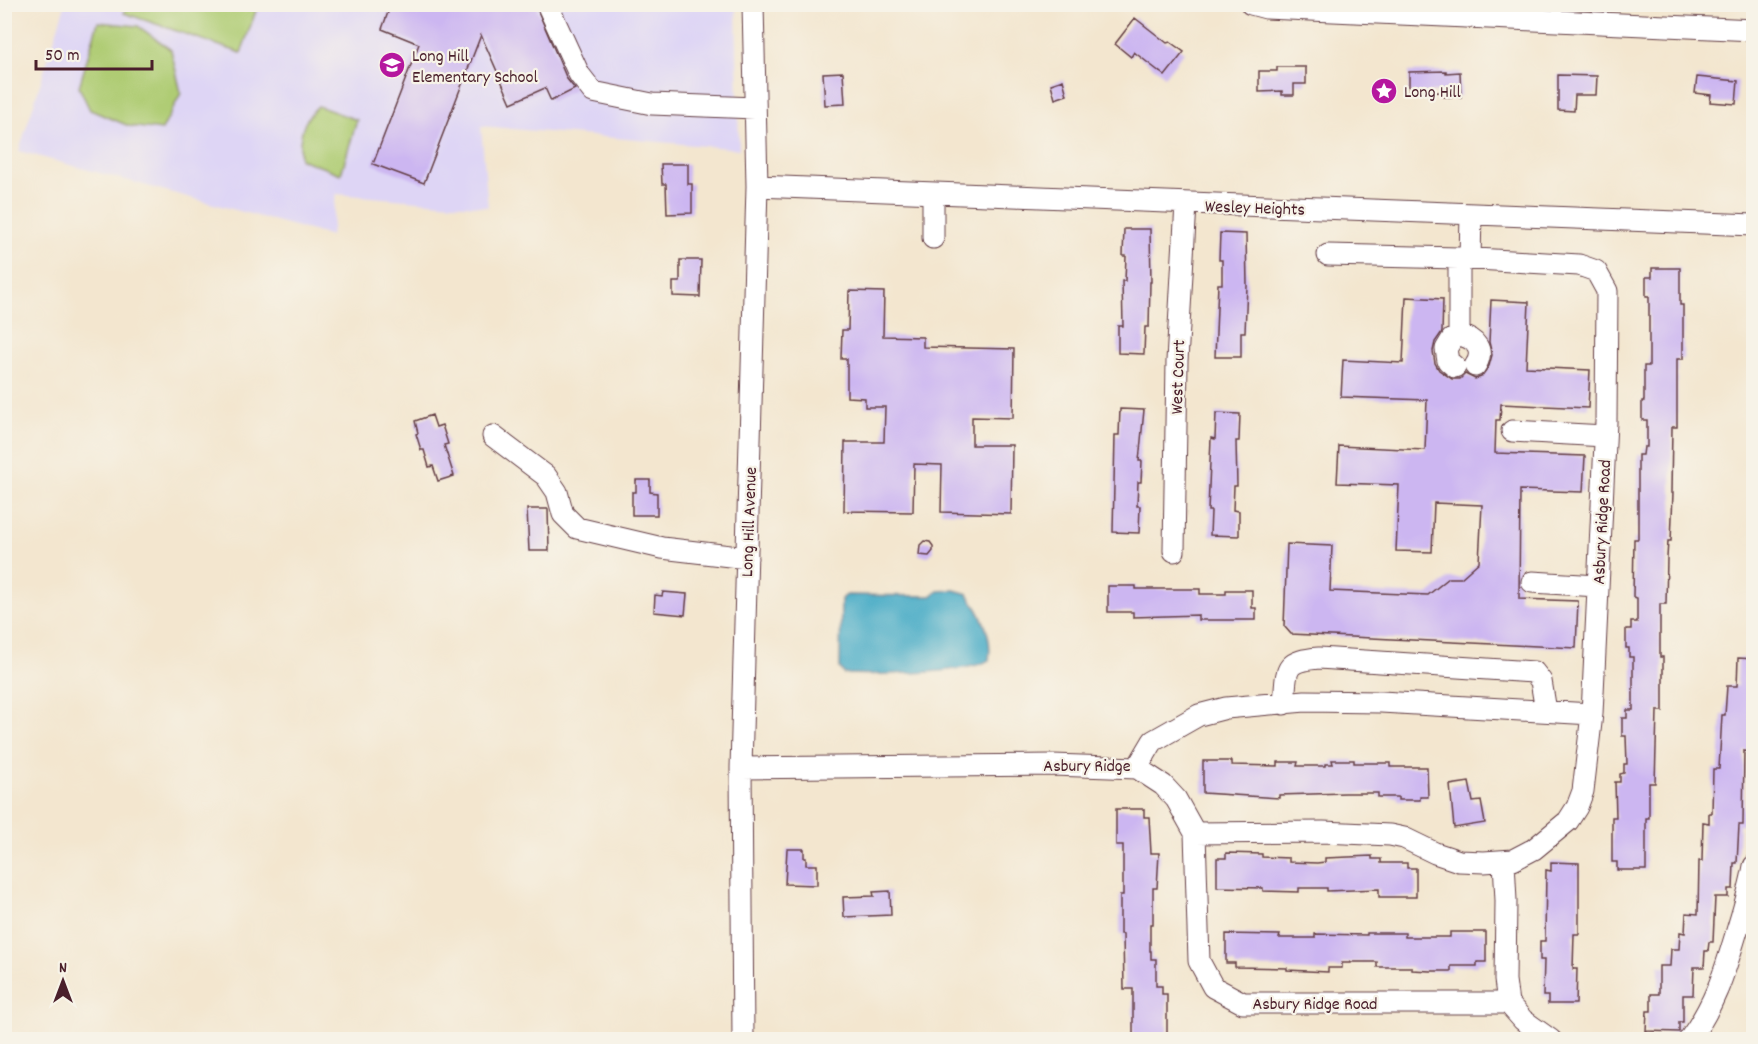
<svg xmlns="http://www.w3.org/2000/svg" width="1758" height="1044" font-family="Dekko,sans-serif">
  <rect width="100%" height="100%" fill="#f7f3e8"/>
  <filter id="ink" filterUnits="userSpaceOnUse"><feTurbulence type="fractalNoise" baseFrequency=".0167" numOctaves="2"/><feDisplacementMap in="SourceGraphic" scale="12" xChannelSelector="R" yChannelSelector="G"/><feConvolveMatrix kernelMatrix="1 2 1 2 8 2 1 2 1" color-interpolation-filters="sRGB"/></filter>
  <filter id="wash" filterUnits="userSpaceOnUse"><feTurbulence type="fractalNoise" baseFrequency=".008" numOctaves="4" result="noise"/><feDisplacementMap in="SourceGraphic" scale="24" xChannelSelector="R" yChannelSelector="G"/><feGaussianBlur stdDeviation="1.35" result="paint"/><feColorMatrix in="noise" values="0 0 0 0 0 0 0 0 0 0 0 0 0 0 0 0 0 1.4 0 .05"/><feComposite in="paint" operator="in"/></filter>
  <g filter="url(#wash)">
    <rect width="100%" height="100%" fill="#f3e6cf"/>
    <path fill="#ded5f5" d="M65 5H736L739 149 481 126 488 207 336 194 331 236 19 151Z"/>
    <path fill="#afcc73" stroke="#7c764f" stroke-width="1.5" d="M127 5V4L258 5 241 53 124 13Z
      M98 22 138 26 171 50 181 93 162 130 129 126 90 110 79 87Z
      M318 106 357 120 341 174 300 159C299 138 301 121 318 106Z"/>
    <path fill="#46abc6" stroke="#486578" stroke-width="1.5" d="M954 590 968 594C981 614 993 635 989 660 968 674 873 675 844 674L840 668 841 599 847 595 931 596 938 591Z"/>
    <g id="blocks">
      <path fill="#ccb6f1" d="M391 4H535L567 79 575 89 551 101 545 88 511 103 481 35 424 183 373 164 419 44 382 29Z
        M1135 18 1167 43 1170 42 1184 52 1165 76 1134 52 1131 57 1115 44Z
        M1277 67H1306V84H1294V95H1282V91L1259 92V71H1277Z
        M1446 71V73L1460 72 1461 97H1444V92L1409 93V72Z
        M843 72 845 104 825 105 823 73Z
        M1558 75 1597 76 1596 95H1575L1574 111 1558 110Z
        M1697 77 1738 81 1736 104 1710 102 1711 95 1695 93Z
        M1063 80 1067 95 1055 99 1051 84Z
        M661 164H688V184H692V213L667 214 666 184H662Z
        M1124 229H1150L1151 282H1150L1149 327H1145L1144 354 1118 353V326H1123L1122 281H1125L1126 256H1123Z
        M1220 233 1246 234 1247 286 1245 332H1241V357H1215L1218 284H1222V260H1219Z
        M680 260H701L700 297 673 296V282H680Z
        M1652 268H1680V305H1683V359H1677V427H1672L1671 493H1673L1671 541H1668L1667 558 1666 604H1660V657H1663V711H1657L1655 783H1649V818H1646V870H1617V862H1612V817H1616L1615 782H1620V774L1624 773V764H1627L1626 736H1622V718H1627V710H1633V657H1629V648H1626V629H1631V622H1637V598L1633 597 1634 539H1638V455H1643L1644 447H1647V420H1642V401H1644V366H1649V296H1646V277H1652Z
        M849 291 884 292 883 336 923 337V347L1014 349 1013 418 972 417V445H1012L1011 514 941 512 942 465 914 464 913 512 844 511 845 442H884L885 407H865V398L847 397V359H841L842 330H848Z
        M1406 297 1443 299 1442 332 1435 342 1433 351 1435 363 1439 370 1452 379H1460L1465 374 1475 379 1481 377 1489 366 1492 355 1489 342 1491 300 1529 302 1526 367 1590 370 1588 408 1501 404 1500 420H1496L1495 453 1585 456 1583 492 1520 490 1519 599 1578 601 1576 648 1291 634 1284 626 1287 544 1332 546 1330 591 1428 595 1449 578H1461L1479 562 1482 505 1434 503 1432 552 1396 551 1399 485 1337 483 1339 446 1425 450 1427 400 1341 397 1343 360 1403 363Z
        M1120 409 1144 410 1139 461H1142L1141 482H1138L1137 506H1140L1139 533 1113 532 1115 435H1119Z
        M1216 413 1240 414 1239 441H1236L1237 486H1234L1233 510 1239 511V536L1210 535 1211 511H1208L1211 438 1215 439Z
        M432 415 436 427 442 425 448 444 444 445 454 476 438 481 433 466 429 467 424 450H421L416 434 418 433 415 421Z
        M636 480H650V492L657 493V515H632V492H636Z
        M527 509H548L549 551H529Z
        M924 541 930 542 933 546V551L929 556 919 555 920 545Z
        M1108 586H1136V589H1200V594H1226V590H1252V608H1256V620H1198V615L1133 617V612H1108Z
        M663 592 687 594 685 615 654 612 655 595 662 596Z
        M1738 658 1754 659V743L1750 742V752L1744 751 1743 825H1739L1737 863H1734L1733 889H1728V897H1715L1713 942H1709L1708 951H1705L1704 967H1694L1693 995H1683V1022H1679V1032L1646 1031 1647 1011H1651V994H1659V966H1670L1671 949H1679L1680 932 1685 933 1686 913 1698 914 1699 861H1702L1703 822 1709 823V813H1712L1713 769H1719L1722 715H1725L1727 686H1737Z
        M1332 760H1354V763H1390V767H1427L1428 797H1420V800H1398V797H1378V793H1345L1279 795V798L1203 793V761H1232V765L1278 766V762H1298L1297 766H1325V764H1333Z
        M1469 782 1473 802 1481 801 1485 823 1454 828 1450 785Z
        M1116 809H1144V817H1149L1151 853H1159L1157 888H1153V924H1150V951H1151V959H1156V986H1162V994H1167V1040H1133V989H1124L1123 934H1120V895H1123V845H1116Z
        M787 849H804V858H806V865H817V885L785 884Z
        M1226 853 1262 854V857L1289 858V862L1317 863 1325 862V858L1372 856V859H1381V863H1407V868H1416V897H1379V889L1327 891V888H1299V892L1263 891V888L1217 887V858H1226Z
        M1551 862 1579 863V934H1574L1573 969H1577L1576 1004H1548V996H1543L1544 960H1540V941H1545L1546 870 1551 871Z
        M890 891 891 915 844 917 843 897 874 896 873 892Z
        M1450 932H1486V962H1477V966H1451V971H1430L1412 970V967H1377V962H1351V963H1342V968H1328V972L1287 970V968L1235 967V963H1226V934L1280 935 1279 938H1315V934L1367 935V933H1405V937H1450Z"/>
    </g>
  </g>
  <g filter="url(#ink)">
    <use href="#blocks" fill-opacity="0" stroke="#633d44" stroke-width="1.5"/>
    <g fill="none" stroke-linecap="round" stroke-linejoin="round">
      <defs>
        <path id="minor" d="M547 4 579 74 593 92 652 104 755 108
          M1251 4 1266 8 1754 30
          M757 186 1754 225
          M933 238V194
          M1470 258 1471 215
          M1459 335V258
          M1455 367 1448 361 1446 349 1452 339 1459 335C1475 338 1486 351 1475 366
          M1512 431 1605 436
          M493 436 546 476 557 492 563 514 577 528 662 548 747 558
          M1174 551 1177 361 1186 204
          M1532 582 1598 586
          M1284 704C1287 670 1282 661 1319 658L1534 672 1541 681 1546 711
          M741 768 1053 765 1137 768 1153 741 1199 715 1226 708 1305 701 1381 702 1592 714
          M1137 768 1163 785 1176 799 1195 833 1199 961 1213 987 1243 1003H1508
          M1195 833 1323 832 1390 835 1404 838 1435 853 1459 861 1484 862 1513 860 1534 849 1568 821 1577 807 1583 791 1592 714 1606 422 1607 291 1596 271 1579 265 1459 258 1328 255
          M1504 861 1506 901 1505 980 1508 1003 1523 1020 1551 1040
          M743 1040 741 768 757 186 753 4
          M1689 1040C1715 1004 1724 974 1736 934 1743 911 1750 889 1754 866"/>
      </defs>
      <use href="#minor" stroke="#633d44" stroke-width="23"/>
      <use href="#minor" stroke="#fff" stroke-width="21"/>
    </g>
  </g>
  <defs>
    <symbol id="school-disc" viewBox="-11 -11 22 22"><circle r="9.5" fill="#b5179e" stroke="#f7f3e8"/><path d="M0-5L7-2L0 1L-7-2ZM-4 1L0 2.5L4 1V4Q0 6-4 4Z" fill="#fff"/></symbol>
    <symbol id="sight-disc" viewBox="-11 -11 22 22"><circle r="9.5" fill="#b5179e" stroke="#f7f3e8"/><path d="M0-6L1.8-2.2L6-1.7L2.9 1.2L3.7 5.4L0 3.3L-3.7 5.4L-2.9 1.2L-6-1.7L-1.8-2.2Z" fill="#fff"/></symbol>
  </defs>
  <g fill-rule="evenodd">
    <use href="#school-disc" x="377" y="50" width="30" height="30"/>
    <use href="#sight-disc" x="1369" y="76" width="30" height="30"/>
  </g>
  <g text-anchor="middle" stroke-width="4.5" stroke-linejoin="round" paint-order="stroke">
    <g font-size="18" fill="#4a1f2b" stroke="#f7f3e8" text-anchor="start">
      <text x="412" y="61">Long Hill<tspan x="412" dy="21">Elementary School</tspan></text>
      <text x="1404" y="97">Long Hill</text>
    </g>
    <g font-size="18" fill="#4a1f2b" stroke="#f7f3e8">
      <text transform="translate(1255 207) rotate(2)" y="6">Wesley Heights</text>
      <text transform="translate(1177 377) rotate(-88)" y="6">West Court</text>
      <text transform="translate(748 522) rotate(-88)" y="6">Long Hill Avenue</text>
      <text transform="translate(1601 522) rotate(-87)" y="6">Asbury Ridge Road</text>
      <text x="1087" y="771">Asbury Ridge</text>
      <text x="1315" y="1009">Asbury Ridge Road</text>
    </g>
  </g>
  <rect width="1758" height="1044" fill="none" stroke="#f7f3e8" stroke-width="24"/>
  <g transform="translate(63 981)" stroke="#f7f3e8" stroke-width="4.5" paint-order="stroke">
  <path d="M0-4.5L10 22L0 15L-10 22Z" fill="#4a1f2b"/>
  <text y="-9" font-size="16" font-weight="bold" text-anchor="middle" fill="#4a1f2b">N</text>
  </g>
  <path d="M36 60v9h116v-9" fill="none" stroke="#4a1f2b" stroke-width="3"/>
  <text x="45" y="60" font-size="18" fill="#4a1f2b" stroke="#f7f3e8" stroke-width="4.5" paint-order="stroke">50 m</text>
</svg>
